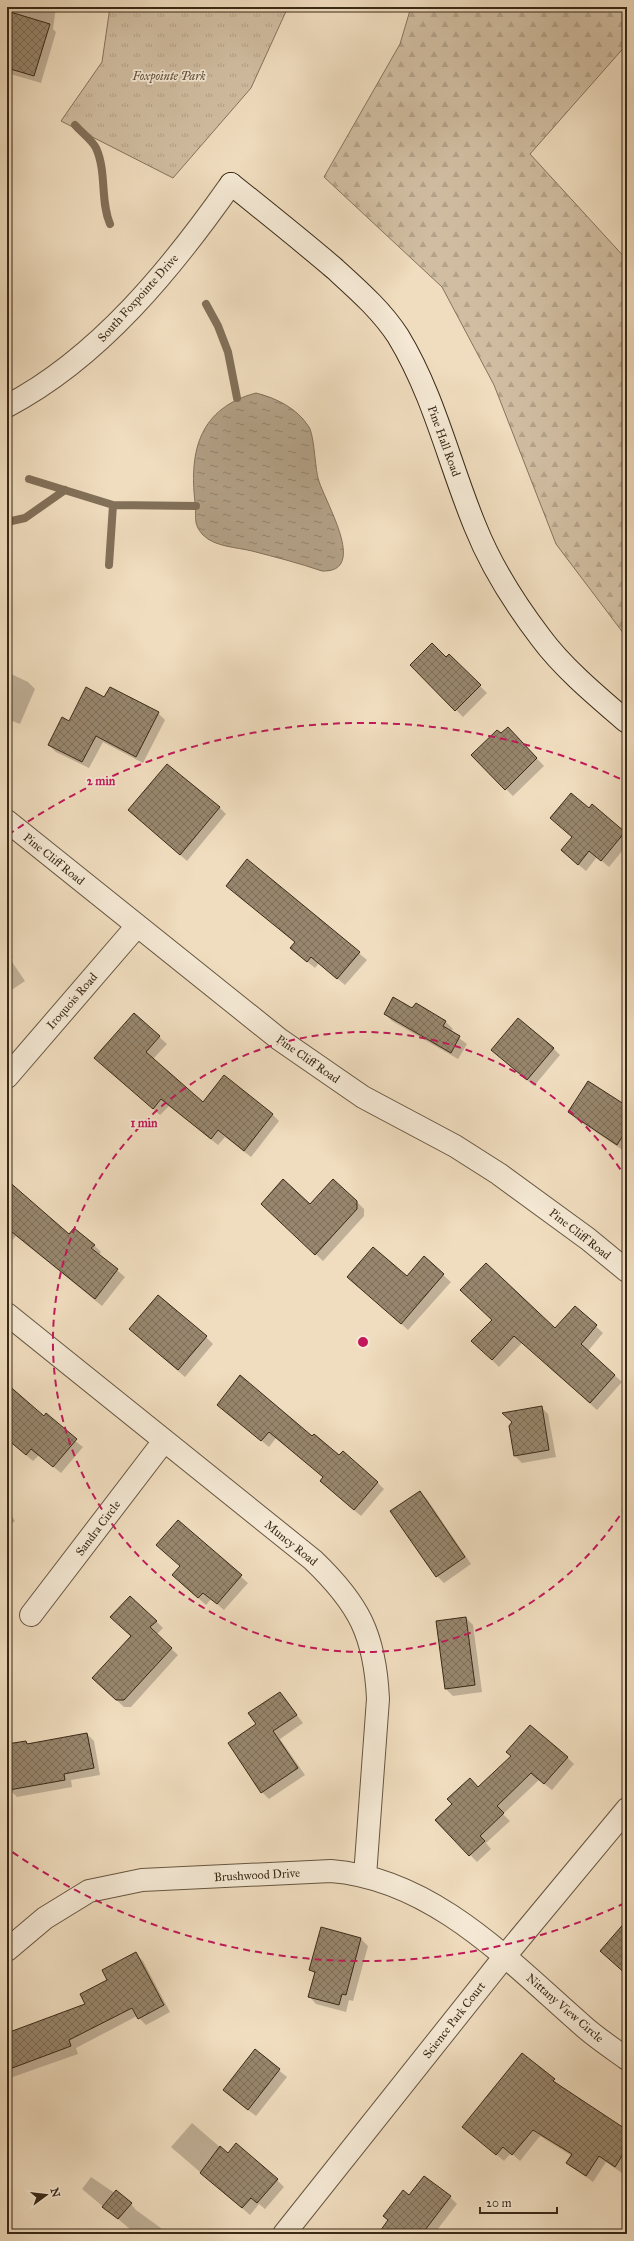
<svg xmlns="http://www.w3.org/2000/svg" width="634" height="2241" font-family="'IM FELL Great Primer',serif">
  <defs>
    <pattern id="grass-tufts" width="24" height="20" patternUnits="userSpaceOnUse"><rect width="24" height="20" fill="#d1bea2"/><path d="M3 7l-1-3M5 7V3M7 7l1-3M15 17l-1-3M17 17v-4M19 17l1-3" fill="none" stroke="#b4a38b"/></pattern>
    <pattern id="forest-firs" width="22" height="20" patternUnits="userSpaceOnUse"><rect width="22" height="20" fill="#d1bea2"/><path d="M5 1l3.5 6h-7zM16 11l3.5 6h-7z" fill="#b4a38b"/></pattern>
    <pattern id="water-ripples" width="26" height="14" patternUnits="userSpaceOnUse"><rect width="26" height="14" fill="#b2a086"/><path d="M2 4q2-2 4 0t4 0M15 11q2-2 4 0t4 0" fill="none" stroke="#92826d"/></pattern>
    <pattern id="building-cross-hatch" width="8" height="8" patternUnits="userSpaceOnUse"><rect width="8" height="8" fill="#98876e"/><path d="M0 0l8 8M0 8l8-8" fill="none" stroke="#7d6e59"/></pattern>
  </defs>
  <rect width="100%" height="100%" fill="#f0ddbf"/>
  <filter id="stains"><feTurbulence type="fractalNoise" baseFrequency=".005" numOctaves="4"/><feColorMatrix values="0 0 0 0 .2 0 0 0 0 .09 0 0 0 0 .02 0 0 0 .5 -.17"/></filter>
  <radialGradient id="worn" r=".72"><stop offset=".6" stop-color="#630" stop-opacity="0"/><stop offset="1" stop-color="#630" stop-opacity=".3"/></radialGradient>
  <path fill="url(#grass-tufts)" stroke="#85745c" d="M110 7H288L251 88 173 178 61 121 102 62Z"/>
  <path fill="url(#forest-firs)" stroke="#85745c" d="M411 7H627V44L530 154 627 260V638L556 544 494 385 442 287 324 177 400 44Z"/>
  <path fill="url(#water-ripples)" stroke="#827059" d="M256 393C276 398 297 408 309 427 314 435 315 466 318 478 323 499 370 573 322 571 299 563 275 557 252 551 236 547 215 547 203 535 192 523 197 516 195 502 189 450 200 408 256 393Z"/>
  <path fill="#0003" d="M7 7H56L53 29 56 32 41 83 7 73Z
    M449 655 487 693 463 717 412 665 446 659Z
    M7 672 28 682 35 689 20 724 7 719Z
    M105 698 158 713 165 720 143 763 103 742 89 768 56 752 49 745 69 722Z
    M508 728 544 766 513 796 473 755Z
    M219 807 226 814 187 861 129 810Z
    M589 810 625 832 627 835V845L609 867 597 857 586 871 569 857 573 837Z
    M248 861 367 960 345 985 319 963 315 968 299 955 296 943 227 886Z
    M7 948 13 957 10 959 25 981 7 993Z
    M416 1005 446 1022 453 1029 451 1032 467 1044 458 1059 392 1021 385 1014 413 1010Z
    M134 1014 167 1044 153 1059 203 1103 272 1114 279 1121 251 1157 225 1137 218 1145 169 1106 160 1115 103 1065Z
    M553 1048 560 1055 534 1086 500 1057Z
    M627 1108V1147L624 1151 576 1119 569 1112Z
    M7 1185 69 1236 94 1245 101 1252 99 1255 125 1277 102 1306 16 1236 11 1241 7 1238Z
    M357 1202 364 1209V1216L323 1261 269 1210Z
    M424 1258 451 1282 408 1330 356 1284 407 1278Z
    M575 1307 603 1333 588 1351 622 1382 597 1410 522 1343 499 1367 480 1348 493 1320 555 1329Z
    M138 1336 206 1337 213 1344 185 1377Z
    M7 1395 44 1418 83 1447 61 1473 39 1455 33 1461 7 1439Z
    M218 1405 312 1437 377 1482 384 1489 361 1516 328 1488 324 1478 276 1438 269 1447Z
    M541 1407 548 1414 556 1457 522 1463 515 1456Z
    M420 1492 427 1499 471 1564 444 1583 437 1576Z
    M7 1509 15 1521 7 1527Z
    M178 1521 248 1583 224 1610 211 1599 206 1605 180 1582Z
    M466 1618 473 1625 482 1692 453 1696 446 1689 437 1622Z
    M156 1621 163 1628 156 1635 178 1655 131 1707H124L93 1678Z
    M280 1693 303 1723 280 1739 305 1775 269 1799 262 1792 257 1724Z
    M87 1734 94 1741 100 1775 71 1780 72 1787 17 1797 10 1790 7 1771V1745L26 1742 29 1745Z
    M567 1757 574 1764 552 1790 539 1780 503 1814 510 1821 486 1843 491 1849 477 1862 436 1820 479 1788Z
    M322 1928 361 1939 368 1946 353 2001 349 2000 346 2012 316 2004 309 1996 315 1974 310 1969Z
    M136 1954 143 1961 170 2012 146 2025 137 2016 76 2048 78 2054 7 2079V2034L87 2005Z
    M255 2051 287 2077 256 2116 231 2097Z
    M522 2055 561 2087 627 2131V2166L622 2173 606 2162 593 2182 567 2163 572 2156 540 2136 520 2161 511 2153 504 2161 463 2127Z
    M192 2123 228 2154 277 2180 284 2187 265 2209 259 2204 250 2215 171 2147Z
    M91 2177 131 2204 136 2210 169 2234H136L82 2189Z
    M409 2197H450L457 2204 434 2234H379Z"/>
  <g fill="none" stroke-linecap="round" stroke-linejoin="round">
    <path stroke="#827059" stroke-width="8" d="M75 125C81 132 92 140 96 148 107 172 100 201 110 224
      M206 304 218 326 228 352 237 398
      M29 479 113 505 196 506
      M7 522 25 518 65 490
      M109 565 113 505"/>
  </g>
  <path fill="url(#building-cross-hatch)" stroke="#392916" d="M7 11 50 24 34 76 7 68Z
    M432 643 446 657 449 654 481 685 455 711 410 665Z
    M86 687 104 697 110 687 159 712 136 757 96 736 82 762 48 745 62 717 69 721Z
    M508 727 537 758 505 790 471 755 497 730 501 733Z
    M167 764 220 807 180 855 128 810Z
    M571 793 589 808 592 804 625 832 601 861 589 851 578 865 561 850 572 837 550 818Z
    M247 859 360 952 337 979 311 957 307 962 290 948 295 942 226 886Z
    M393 997 412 1008 416 1003 446 1021 443 1026 460 1036 451 1053 384 1014Z
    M134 1013 160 1036 146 1052 203 1102 224 1075 273 1114 244 1151 218 1130 211 1139 161 1099 153 1109 94 1058Z
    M518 1018 554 1048 527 1080 491 1050Z
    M588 1081 627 1106V1129L617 1145 568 1112Z
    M283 1179 310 1204 333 1179 357 1201V1209L315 1255 261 1204Z
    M7 1180 69 1234 74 1228 95 1245 91 1248 118 1269 95 1299 7 1228Z
    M373 1247 407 1276 424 1256 444 1274 401 1324 347 1277Z
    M486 1263 555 1328 575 1306 597 1325 581 1344 615 1375 590 1403 514 1336 492 1360 471 1341 492 1320 460 1290Z
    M158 1295 207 1336 178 1370 129 1329Z
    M240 1375 312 1436 314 1434 339 1455 343 1451 378 1482 354 1510 320 1481 323 1477 269 1432 261 1441 217 1405Z
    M7 1384 44 1416 46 1413 77 1439 53 1467 31 1449 26 1455 7 1439Z
    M542 1406 549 1450 514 1456 509 1426 512 1422 502 1413Z
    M420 1491 465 1557 436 1577 390 1511Z
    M178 1520 242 1575 217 1604 203 1593 198 1598 172 1575 180 1566 156 1545Z
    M130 1596 157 1621 150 1627 172 1648 124 1700H116L92 1678 131 1636 110 1617Z
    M466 1617 475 1685 445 1689 436 1621Z
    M280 1692 297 1715 273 1731 298 1768 261 1793 228 1743 256 1724 248 1713Z
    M530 1725 568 1757 544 1784 531 1773 497 1806 504 1813 480 1836 485 1841 469 1856 435 1820 452 1804 447 1799 470 1778 478 1787 511 1756 506 1752Z
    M87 1733 94 1768 64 1774 65 1780 9 1790 7 1777V1744L26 1741 27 1744Z
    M627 1920V1975L600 1951Z
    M321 1927 361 1938 346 1995 342 1994 339 2005 308 1997 315 1972 309 1970Z
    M136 1952 164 2005 138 2019 132 2008 69 2040 71 2046 7 2070V2033L85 2004 80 1994 107 1980 102 1970Z
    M255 2049 280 2069 248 2110 223 2090Z
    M522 2053 555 2079 553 2081 627 2130V2148L615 2167 599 2156 586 2176 566 2163 572 2154 533 2130 512 2155 503 2147 496 2155 462 2127Z
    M236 2143 278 2179 257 2203 251 2198 242 2208 200 2173 220 2146 228 2153Z
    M424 2176 451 2196 422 2234H378L388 2220 383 2216 403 2190 409 2195Z
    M116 2190 132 2203 118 2219 102 2207Z"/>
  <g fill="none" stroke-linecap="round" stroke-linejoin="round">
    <defs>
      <path id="street" d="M7 406C99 358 172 268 231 184
        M7 821 279 1039 363 1097 455 1146 499 1174 588 1239 627 1271
        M7 1077 137 926
        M7 1314 313 1560C359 1604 375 1635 378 1699L365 1876
        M31 1615 164 1441
        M7 1950 45 1918 89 1891 142 1880 331 1871C433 1879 509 1961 581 2024 595 2037 612 2048 627 2059
        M284 2234 505 1956 627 1809"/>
      <path id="secondary" d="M231 184C266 212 301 240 335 269 358 290 381 310 398 336 434 395 449 463 475 526 491 566 515 604 541 638 564 669 598 697 627 722"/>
    </defs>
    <use href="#street" stroke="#675640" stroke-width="24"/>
    <use href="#secondary" stroke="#392916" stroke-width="24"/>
    <use href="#street" stroke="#f5e9d5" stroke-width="22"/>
    <use href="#secondary" stroke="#f5e9d5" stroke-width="22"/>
  </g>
  <g fill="none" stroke="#c2185b" stroke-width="2" stroke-dasharray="7 5">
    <path d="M626 1506A310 310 0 1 1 626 1178"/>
    <path d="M625 1903A619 619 0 0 1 8 1849M8 835A619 619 0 0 1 625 781"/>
  </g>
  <g text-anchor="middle" stroke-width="3.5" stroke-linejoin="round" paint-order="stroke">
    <g font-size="12" font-style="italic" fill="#5f4e39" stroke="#f5e9d5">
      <text x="169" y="80">Foxpointe Park</text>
    </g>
    <g font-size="12" fill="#392916" stroke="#f5e9d5">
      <text transform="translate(138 298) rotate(-48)" y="4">South Foxpointe Drive</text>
      <text transform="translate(444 441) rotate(70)" y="4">Pine Hall Road</text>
      <text transform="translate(54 859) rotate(39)" y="4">Pine Cliff Road</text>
      <text transform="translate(72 1001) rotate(-49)" y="4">Iroquois Road</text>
      <text transform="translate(308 1059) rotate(35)" y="4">Pine Cliff Road</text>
      <text transform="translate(580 1234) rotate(38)" y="4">Pine Cliff Road</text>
      <text transform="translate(98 1528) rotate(-53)" y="4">Sandra Circle</text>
      <text transform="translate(291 1543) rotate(39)" y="4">Muncy Road</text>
      <text transform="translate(257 1875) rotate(-3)" y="4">Brushwood Drive</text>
      <text transform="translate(565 2008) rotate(41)" y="4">Nittany View Circle</text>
      <text transform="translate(454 2020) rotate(-52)" y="4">Science Park Court</text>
    </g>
  </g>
  <circle cx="363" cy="1342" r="6" fill="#c2185b" stroke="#f5e9d5" stroke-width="2"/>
  <g font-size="12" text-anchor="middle" font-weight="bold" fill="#c2185b" stroke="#f5e9d5" stroke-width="3.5" stroke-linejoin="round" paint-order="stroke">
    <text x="101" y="785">2 min</text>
    <text x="144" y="1127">1 min</text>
  </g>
  <rect width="634" height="2241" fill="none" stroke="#f0ddbf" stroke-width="24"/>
  <rect x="8" y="8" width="618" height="2225" fill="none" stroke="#392916" stroke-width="2"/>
  <rect x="12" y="12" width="610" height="2217" fill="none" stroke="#392916"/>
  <g transform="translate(46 2195) rotate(75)" stroke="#f5e9d5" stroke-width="3" paint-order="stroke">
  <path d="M0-3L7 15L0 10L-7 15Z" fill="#392916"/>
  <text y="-6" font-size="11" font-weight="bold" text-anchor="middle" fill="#392916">N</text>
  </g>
  <path d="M480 2207v6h77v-6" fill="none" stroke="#392916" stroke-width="2"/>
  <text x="486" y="2207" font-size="12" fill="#392916" stroke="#f5e9d5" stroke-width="3" paint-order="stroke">20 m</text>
  <rect width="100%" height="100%" filter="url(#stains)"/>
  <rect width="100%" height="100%" fill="url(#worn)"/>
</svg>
